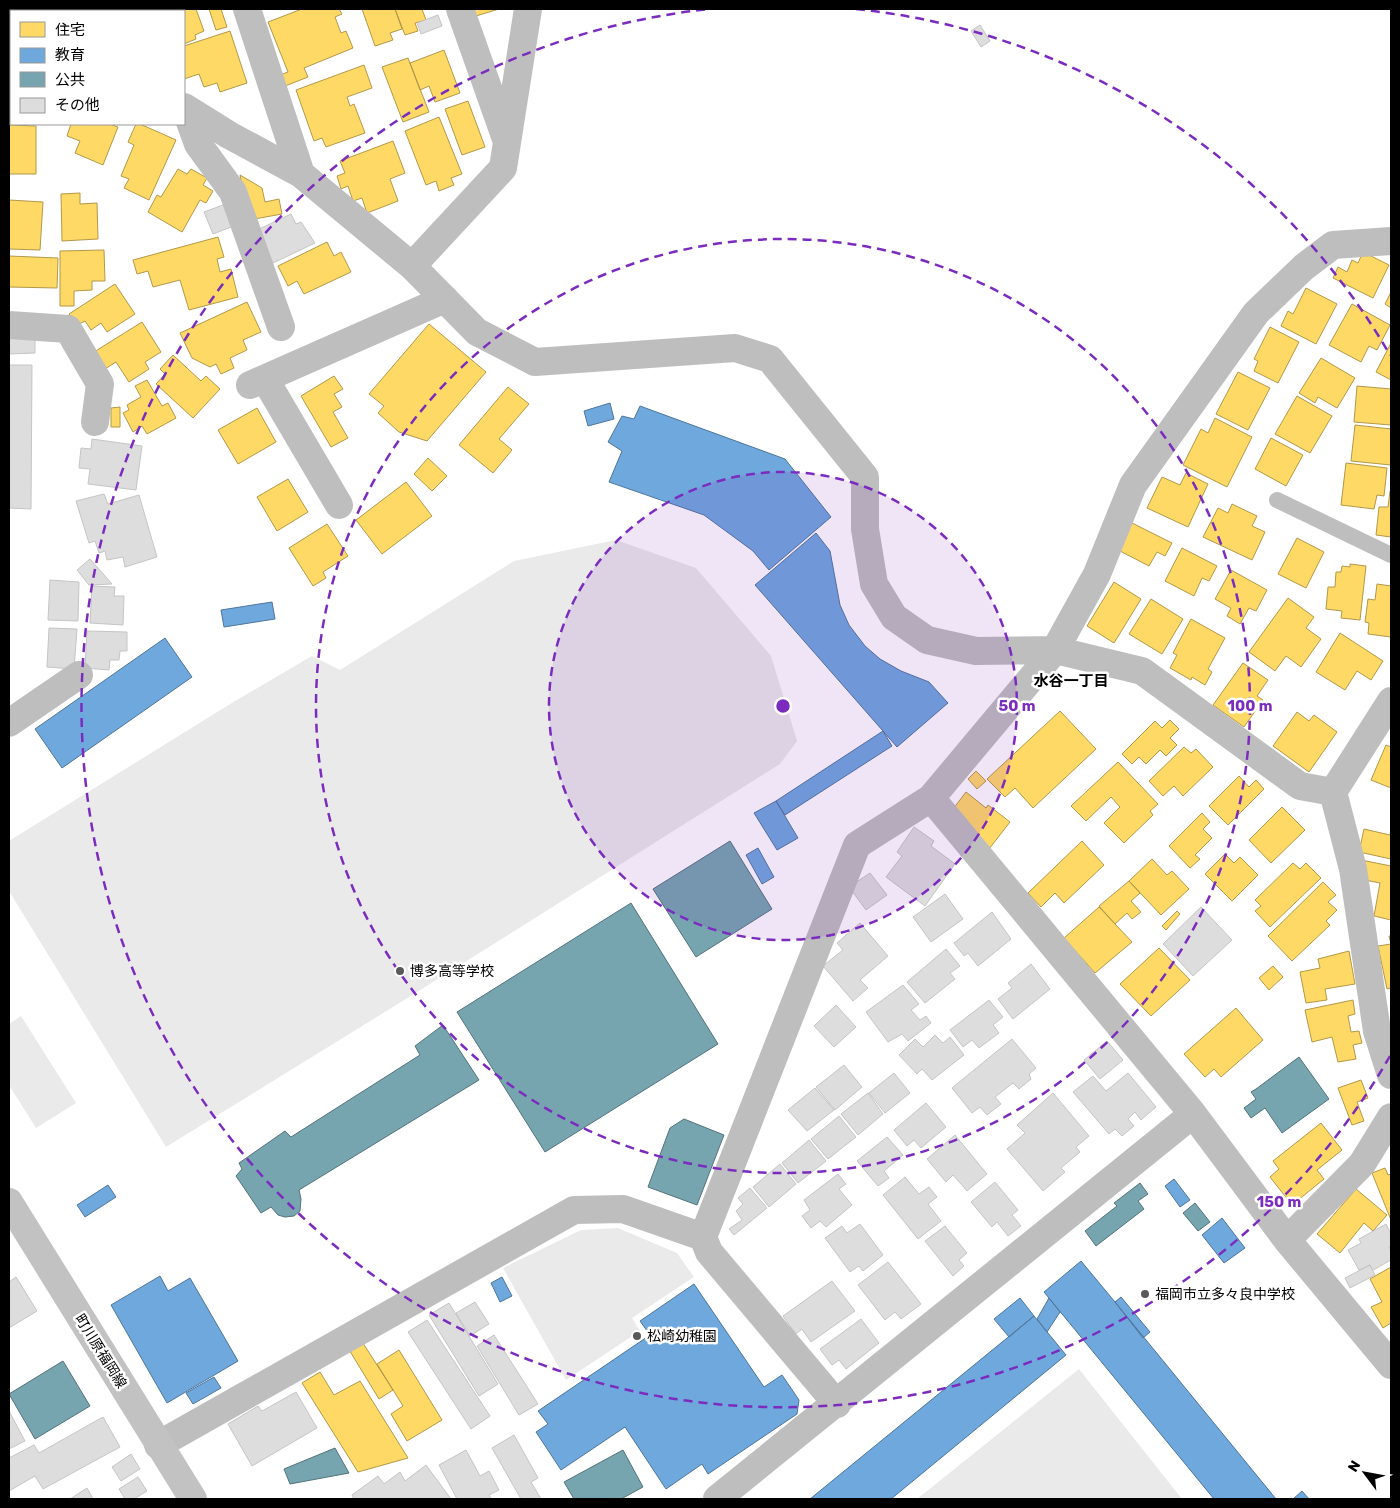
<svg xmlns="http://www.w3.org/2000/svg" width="1400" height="1508" font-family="Rubik,'Noto Sans JP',sans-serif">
  <rect width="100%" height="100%" fill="#fff"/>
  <path fill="#eaeaea" d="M616 540 696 568 771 656 797 741 780 764 414 994 166 1147 9 891V841L235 701 312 656 340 670 514 561Z
    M21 1016 76 1103 36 1128 9 1085V1024Z
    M618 1228 677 1253 694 1277 632 1318 640 1331 566 1380 503 1268 581 1230Z
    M1079 1369 1182 1499H917Z"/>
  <path fill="#ffd966" stroke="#b29847" d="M91 9H124L125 11H85Z
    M148 9H196L204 31 195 35 196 39 184 44V11H149Z
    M209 9H221L227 27 216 30Z
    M302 9H339L342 14 335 17 341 33 346 31 353 48 304 68 308 77 285 86 280 75 288 72 268 22Z
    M362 9H395L402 29 390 33 393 40 375 46Z
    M395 9H423H422L426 20 415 23 418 31 405 35Z
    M474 9H499L476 16Z
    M230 31 247 83 220 92 217 83 204 87 199 74 184 79V46Z
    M444 50 460 93 435 102 429 86 420 90 410 63Z
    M408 58 429 112 403 122 382 67Z
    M364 65 372 88 347 97 350 106 354 104 365 133 326 147 322 138 314 141 296 90Z
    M468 101 485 147 462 155 445 109Z
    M439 117 462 174 451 178 454 185 439 191 436 181 426 185 405 131Z
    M71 124H109L118 127 103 165 75 153 80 141 67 136Z
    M136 124H140L176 140 149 200 124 188 129 179 121 176 134 145 128 142Z
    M9 125 36 126V174H9Z
    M393 141 405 173 390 179 398 201 367 213 362 198 353 201 348 186 341 189 337 176 345 173 340 161Z
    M178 169 187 174 191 169 207 178 203 185 213 191 206 203 200 200 182 232 148 212 157 195 161 197Z
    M240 175 262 188 265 202 279 199 282 214 249 220Z
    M80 193V204L97 203 98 239 62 241 61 194Z
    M9 200 43 202 40 250 9 249Z
    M218 237 224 257 217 259 220 272 231 269 238 297 189 310 180 280 153 287 148 271 137 274 133 260Z
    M327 242 334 256 341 252 351 272 304 294 297 281 288 286 278 266Z
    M104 250 105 281H92V290L74 291V306H60V251Z
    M1363 252 1389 265 1373 298 1333 278 1338 267 1347 272 1352 260 1358 263Z
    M9 256 58 258 57 288 9 287Z
    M115 284 135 314 107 332 101 323 91 330 85 321 77 325 69 314Z
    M1306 288 1337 304 1316 344 1281 326 1288 311 1293 314Z
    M1391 292V308L1385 304Z
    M247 302 261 332 243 340 247 350 230 358 234 368 221 374 216 364 210 367 192 358 180 333Z
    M1352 304 1390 325 1377 350 1369 346 1361 362 1329 345Z
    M142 322 161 352 145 362 149 369 129 382 116 362 105 369 94 352Z
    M429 324 486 372 427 441 399 432 378 413 384 406 369 394Z
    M1270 327 1299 342 1278 383 1254 371 1258 361 1254 359Z
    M1391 343V380L1376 372Z
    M173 355 201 381 206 376 220 389 193 418 156 384 165 374 160 369Z
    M1321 358 1355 378 1337 408 1318 397 1315 403 1299 393Z
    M1238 372 1270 388 1248 430 1216 414Z
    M334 376 343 389 334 394 342 407 333 412 348 438 331 447 301 396Z
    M147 380 162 406 168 403 176 418 147 434 142 426 133 432 123 413 129 410 127 405 141 397 135 386Z
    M1357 386 1391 389V425L1354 422Z
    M508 387 529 404 499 439 512 450 493 473 459 445Z
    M1297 396 1332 416 1310 453 1275 434Z
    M120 407V427H111V408Z
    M257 408 276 442 238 464 218 430Z
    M1215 418 1252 437 1227 487 1183 465 1201 429 1208 433Z
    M1355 425 1391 429V465L1351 461Z
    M1271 438 1303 455 1286 486 1255 469Z
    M428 458 447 476 432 491 414 474Z
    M1346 463 1387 468 1384 496 1377 495 1374 509 1341 505Z
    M1186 473 1208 484 1188 527 1147 508 1162 477 1180 485Z
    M288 479 308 512 277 531 257 497Z
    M406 482 432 516 382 554 356 520Z
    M1390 491H1391V537L1376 535 1379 507H1388Z
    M1232 504 1257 516 1252 526 1265 532 1252 560 1203 537 1218 508 1228 513Z
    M1132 523 1172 543 1165 556 1157 552 1149 566 1118 550Z
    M327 524 348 556 323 572 326 578 313 586 289 548Z
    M1297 538 1324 552 1306 588 1278 574Z
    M1182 548 1217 566 1209 581 1202 578 1194 596 1165 581Z
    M1350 564 1366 566 1360 620 1341 618 1342 611 1326 609 1328 587H1335L1336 572H1341L1342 566 1350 567Z
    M1231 570 1267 590 1256 611 1249 608 1240 624 1227 616 1231 608 1215 599Z
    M1114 582 1141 599 1114 643 1087 626Z
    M1377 584 1391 586V637L1368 634 1369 623 1365 622 1368 599 1375 600Z
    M1288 598 1314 617 1306 628 1321 639 1301 667 1286 656 1275 671 1249 652Z
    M1151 599 1183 619 1162 654 1129 634Z
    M1191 619 1225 638 1208 669 1212 672 1205 685 1192 677 1191 680 1170 668 1177 655 1173 653Z
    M1340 633 1383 661 1371 680 1357 671 1345 690 1316 672Z
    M1243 663 1268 680 1257 696 1263 700 1244 727 1213 705Z
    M1060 711 1096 749 1033 808 1015 788 1005 797 987 779Z
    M1297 712 1309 721 1314 715 1337 732 1309 772 1273 746Z
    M1170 720 1179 729 1170 738 1177 745 1166 756 1160 750 1146 764 1139 757 1132 764 1122 754 1155 721 1162 728Z
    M1386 745 1391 747V788L1371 780Z
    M1184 747 1191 753 1196 749 1213 767 1183 796 1174 786 1163 796 1149 781Z
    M1118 762 1158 804 1150 811 1153 815 1124 843 1104 823 1120 807 1111 797 1086 821 1071 806Z
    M976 771 986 781 977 789 968 779Z
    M1239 776 1249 787 1256 780 1264 789 1228 825 1209 806Z
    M966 792 986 808 988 805 1010 822 989 849 950 813Z
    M1282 807 1305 830 1271 863 1249 840Z
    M1202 813 1210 822 1203 829 1212 838 1195 855 1200 859 1190 868 1169 846Z
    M1364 829 1390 835 1391 829V859L1359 852Z
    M1082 841 1104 865 1064 903 1055 893 1041 907 1028 893Z
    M1225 854 1234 863 1240 857 1258 875 1232 901 1205 874Z
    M1152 859 1167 875 1172 871 1189 889 1161 915 1129 881Z
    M1361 860 1391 866V920L1374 916 1380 883 1365 880Z
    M1293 863 1300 869 1306 863 1321 878 1270 927 1255 911 1261 906 1255 900Z
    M1129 881 1140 893 1131 901 1141 912 1132 919 1127 913 1115 924 1099 906Z
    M1323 882 1336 895 1328 902 1337 910 1326 921 1330 925 1292 961 1268 936Z
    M1099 907 1132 942 1095 973 1064 938Z
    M1177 911 1180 914 1166 930 1162 926Z
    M1389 936H1391V988L1387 989 1378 946 1391 944Z
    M1159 948 1190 980 1151 1016 1120 984Z
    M1349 951 1355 984 1325 989 1327 1000 1306 1003 1300 972 1320 968 1318 959Z
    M1273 966 1283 977 1269 990 1259 978Z
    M1353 1000 1355 1014 1348 1016 1351 1032 1359 1031 1362 1043 1353 1045 1356 1059 1338 1062 1332 1037 1312 1042 1305 1010Z
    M1236 1008 1263 1040 1221 1077 1214 1069 1205 1077 1184 1054Z
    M1361 1080 1368 1098 1357 1102 1364 1121 1352 1125 1338 1088Z
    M1321 1123 1342 1150 1317 1170 1324 1179 1292 1205 1270 1177 1279 1169 1273 1161Z
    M1385 1168 1388 1175 1391 1174V1220L1372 1173Z
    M1356 1189 1387 1215 1373 1231 1364 1223 1340 1253 1317 1234Z
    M1391 1267V1323L1383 1328 1371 1307 1382 1302 1370 1279Z
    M361 1340 393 1390 379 1399 348 1348Z
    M399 1350 442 1420 407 1441 391 1414 403 1406 377 1364Z
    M320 1372 334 1395 360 1381 408 1458 358 1472 302 1383Z"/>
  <path fill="#6fa8dc" stroke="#4e769a" d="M610 403 614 419 588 426 584 411Z
    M640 406 785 459 831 517 769 570 753 551 704 515 609 482 622 451 608 442 622 416 634 419Z
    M816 533 830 551 840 605 849 625 865 646 880 659 901 671 929 682 948 703 897 747 755 585Z
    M272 602 275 619 224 627 221 610Z
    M165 638 192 677 62 768 35 729Z
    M883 731 892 746 785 815 776 801Z
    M776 801 798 838 777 850 754 813Z
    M758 848 774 877 762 884 746 855Z
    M1174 1179 1190 1200 1180 1207 1165 1186Z
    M108 1185 116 1197 85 1217 77 1205Z
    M1222 1218 1245 1248 1224 1263 1202 1235Z
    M1081 1261 1115 1302 1276 1499H1214L1044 1292Z
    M160 1276 168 1291 190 1278 238 1361 167 1403 111 1305Z
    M502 1277 512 1296 500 1302 491 1283Z
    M694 1284 764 1387 782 1375 799 1400 797 1414 708 1474 702 1464 666 1489 625 1427 561 1470 536 1432 548 1424 538 1411 650 1335 640 1321Z
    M1121 1297 1150 1332 1143 1338 1115 1302Z
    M1020 1298 1034 1316 1009 1337 994 1319Z
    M1049 1298 1060 1312 1047 1332 1037 1319Z
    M1034 1316 1066 1355 891 1499H810Z
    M214 1377 221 1388 193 1404 186 1393Z
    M1302 1491 1309 1499H1293Z"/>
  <path fill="#76a5af" stroke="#53747a" d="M730 841 772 909 696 957 653 889Z
    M631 903 718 1044 545 1152 457 1012Z
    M443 1025 479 1080 299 1190 301 1199 300 1211 294 1216 285 1217 278 1215 271 1207 261 1213 236 1176 242 1169 239 1163 285 1131 291 1137 420 1055 415 1046Z
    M1299 1057 1329 1099 1282 1133 1265 1108 1251 1118 1244 1108 1256 1099 1251 1092 1256 1089Z
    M684 1119 724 1135 697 1205 648 1187 670 1128Z
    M1140 1183 1148 1194 1138 1201 1144 1209 1096 1246 1085 1231 1117 1206 1114 1203Z
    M1195 1203 1210 1222 1198 1231 1183 1213Z
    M63 1361 90 1406 35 1439 9 1394Z
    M335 1448 349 1473 290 1484 284 1469Z
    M623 1450 643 1487 621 1499H574L564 1482Z"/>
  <path fill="#ddd" stroke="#c5c5c5" d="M9 9H16L17 11H11V21L9 22Z
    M438 15 442 26 421 34 417 23Z
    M980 25 990 41 981 47 971 31Z
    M231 202 239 224 213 234 204 212Z
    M291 214 296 224 301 222 315 243 273 263 257 230Z
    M9 337H35V353L9 354Z
    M9 365H32L31 509 9 508Z
    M92 439 142 446 136 490 88 484 90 469 79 468 81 448 91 449Z
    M104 494 108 504 139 495 157 557 125 567 123 557 107 560 105 551 99 553 95 541 89 543 76 501Z
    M90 559 112 584 89 585 77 570Z
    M50 580 79 582 78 621 48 620Z
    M92 586 115 587 114 596H124L123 625 90 623Z
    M49 628 77 629 74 669 47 667Z
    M87 631 127 632V651H120L119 660H110L109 670 85 668Z
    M914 827 934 841 931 846 955 864 925 906 886 877 902 856 897 852Z
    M870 873 887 895 866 910 849 887Z
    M945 894 963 919 931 942 913 917Z
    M1201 907 1232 940 1193 976 1163 944Z
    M992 912 1011 939 978 966 968 953 964 956 954 943Z
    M860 923 888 956 860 980 868 988 853 1001 823 966 843 950 837 943Z
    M946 949 960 966 950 973 955 979 925 1003 907 982Z
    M1031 964 1050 989 1013 1019 998 999 1012 988 1008 983Z
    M903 985 919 1004 911 1010 920 1020 926 1016 931 1023 908 1041 902 1034 888 1042 866 1012Z
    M989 1000 1003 1017 993 1025 999 1033 979 1048 972 1040 963 1047 950 1030Z
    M836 1005 856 1027 834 1047 814 1026Z
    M935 1035 943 1043 950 1037 964 1055 932 1080 922 1069 917 1074 899 1055 915 1039 923 1047Z
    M1012 1039 1036 1068 1029 1074 1031 1079 1019 1089 1013 1083 995 1097 1001 1104 987 1115 980 1107 972 1113 952 1088Z
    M1107 1041 1123 1060 1100 1079 1084 1060Z
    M844 1065 862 1087 835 1110 816 1087Z
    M894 1073 910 1093 885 1113 869 1093Z
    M1128 1073 1156 1107 1141 1120 1135 1112 1128 1119 1134 1126 1122 1136 1115 1129 1109 1134 1073 1092 1093 1076 1106 1091Z
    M815 1088 834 1110 807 1131 788 1110Z
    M868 1093 883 1114 858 1135 841 1114Z
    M1053 1093 1089 1136 1076 1147 1080 1152 1061 1168 1065 1172 1043 1191 1007 1149 1025 1133 1017 1125Z
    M926 1103 946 1127 921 1148 914 1140 907 1146 894 1130Z
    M839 1116 856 1137 828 1159 811 1139Z
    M955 1135 987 1174 967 1191 953 1175 946 1182 927 1159Z
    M887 1137 903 1155 884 1171 889 1178 878 1186 857 1161Z
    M809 1140 826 1161 798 1183 782 1163Z
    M780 1164 796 1184 769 1207 753 1187Z
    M838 1174 846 1184 839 1189 852 1205 826 1227 820 1221 811 1228 802 1216 810 1210 804 1200Z
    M905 1177 919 1194 929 1187 937 1197 928 1204 941 1221 918 1239 883 1195Z
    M995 1182 1018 1210 1012 1215 1021 1226 1008 1236 997 1222 992 1227 971 1202Z
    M750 1188 767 1208 734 1235 729 1229 742 1220 736 1211 743 1204 738 1198Z
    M860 1224 883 1255 863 1271 859 1266 850 1272 825 1238 842 1226 847 1233Z
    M1386 1224 1391 1234V1246L1389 1247 1391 1251V1260L1373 1270 1370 1265 1359 1270 1348 1250 1361 1243 1359 1239Z
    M945 1226 967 1253 959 1260 964 1266 953 1276 925 1241Z
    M888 1262 921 1304 901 1319 895 1312 885 1320 858 1285Z
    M1370 1265 1375 1275 1350 1288 1345 1278Z
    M16 1277 37 1311 9 1328V1282Z
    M832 1281 855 1311 811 1342 802 1329 796 1334 783 1316Z
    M475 1302 489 1324 470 1336 456 1313Z
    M449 1303 498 1384 479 1396 429 1315Z
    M861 1319 879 1343 846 1369 839 1360 832 1365 820 1349Z
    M427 1320 490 1416 471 1429 408 1332Z
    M494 1335 538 1404 519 1415 477 1346Z
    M296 1392 317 1428 252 1466 228 1424 258 1406 262 1411Z
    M9 1411 25 1441 9 1449Z
    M103 1417 120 1447 43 1489 35 1476 9 1491V1458L34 1445 39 1453Z
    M514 1435 538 1478 531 1482 541 1499H521L492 1448Z
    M466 1450 480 1476 489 1471 499 1490 489 1495 491 1499H457L439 1465Z
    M131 1454 140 1469 121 1481 112 1467Z
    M426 1465 451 1499H354L352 1495 378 1476 384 1484 400 1472 405 1481Z
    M138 1477 147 1491 134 1499H125L119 1489Z
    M87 1488 93 1499H70Z"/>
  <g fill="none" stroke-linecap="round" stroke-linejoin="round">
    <path stroke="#bebebe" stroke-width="16" d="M1277 500 1391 555"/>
    <path stroke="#bebebe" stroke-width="28" d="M44 9 45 11
      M247 9 301 174
      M460 9 506 139
      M9 69 11 70
      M184 107 229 135 301 174 412 266 477 332 535 362 735 348 770 359 865 477V529L874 584 894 617 927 640 976 651 1055 650 1142 671 1300 786 1333 792
      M185 108 198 144 233 192 281 327
      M1391 241 1333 245 1304 267 1256 313 1133 485 1097 574 1055 650 931 798 1193 1114 1287 1240 1391 1365
      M412 266 503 168 528 9
      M9 325 68 329 100 384 95 422
      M265 379 339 505
      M250 385 445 299
      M1391 701 1333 792 1353 869 1377 1031 1391 1075
      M9 723 79 675
      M703 1237 857 845 931 798
      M1287 1240 1362 1164 1391 1117
      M158 1445 574 1210 623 1209 703 1237 709 1252 837 1404
      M717 1499 1193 1114"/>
    <path stroke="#c2c2c2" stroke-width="28" d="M9 1202 193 1499"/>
  </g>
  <circle cx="783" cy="706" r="234" fill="#7b2cbf" fill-opacity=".12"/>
  <g fill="none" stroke="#7b2cbf" stroke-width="2.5" stroke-dasharray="9 6">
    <circle cx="783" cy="706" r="234"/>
    <circle cx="783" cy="706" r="467"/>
    <path d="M1390 1056A701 701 0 1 1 710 9M856 9A701 701 0 0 1 1390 355"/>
  </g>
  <g fill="#595959" stroke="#fff" stroke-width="2">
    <circle cx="400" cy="971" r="5"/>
    <circle cx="1145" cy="1294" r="5"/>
    <circle cx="637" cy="1336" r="5"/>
  </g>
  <g text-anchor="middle" stroke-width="5" stroke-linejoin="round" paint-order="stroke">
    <g font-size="14" fill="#000" stroke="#fff" text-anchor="start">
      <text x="410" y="976">博多高等学校</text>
      <text x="1155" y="1299">福岡市立多々良中学校</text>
      <text x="647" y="1341">松崎幼稚園</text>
    </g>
    <g font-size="14" fill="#000" stroke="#fff">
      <text transform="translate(101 1351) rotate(58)" y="5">町川原福岡線</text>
    </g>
    <g font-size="15" font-weight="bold" fill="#000" stroke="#fff">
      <text x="1071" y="686">水谷一丁目</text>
    </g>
  </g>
  <circle cx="783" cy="706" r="8" fill="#7b2cbf" stroke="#fff" stroke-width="2.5"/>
  <g font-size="15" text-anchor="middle" font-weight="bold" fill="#7b2cbf" stroke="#fff" stroke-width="5" stroke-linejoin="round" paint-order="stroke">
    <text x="1017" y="711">50 m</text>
    <text x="1250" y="711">100 m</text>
    <text x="1279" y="1207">150 m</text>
  </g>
  <rect width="1400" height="1508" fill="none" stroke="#000000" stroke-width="20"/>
  <rect x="10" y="10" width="175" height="115" fill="#ffffff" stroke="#999999"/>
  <rect x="20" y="22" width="25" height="15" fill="#ffd966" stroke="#999999"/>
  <text x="55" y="35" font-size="15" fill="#000000">住宅</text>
  <rect x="20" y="48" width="25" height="15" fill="#6fa8dc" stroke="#999999"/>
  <text x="55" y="60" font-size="15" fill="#000000">教育</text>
  <rect x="20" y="72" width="25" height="15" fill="#76a5af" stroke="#999999"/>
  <text x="55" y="85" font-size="15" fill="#000000">公共</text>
  <rect x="20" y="98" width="25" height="15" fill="#dddddd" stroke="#999999"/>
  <text x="55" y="110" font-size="15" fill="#000000">その他</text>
  <g transform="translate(1365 1473) rotate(302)" stroke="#ffffff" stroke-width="4" paint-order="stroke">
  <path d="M0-4L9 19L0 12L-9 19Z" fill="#000000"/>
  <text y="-8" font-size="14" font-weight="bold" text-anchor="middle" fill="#000000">N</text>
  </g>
</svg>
